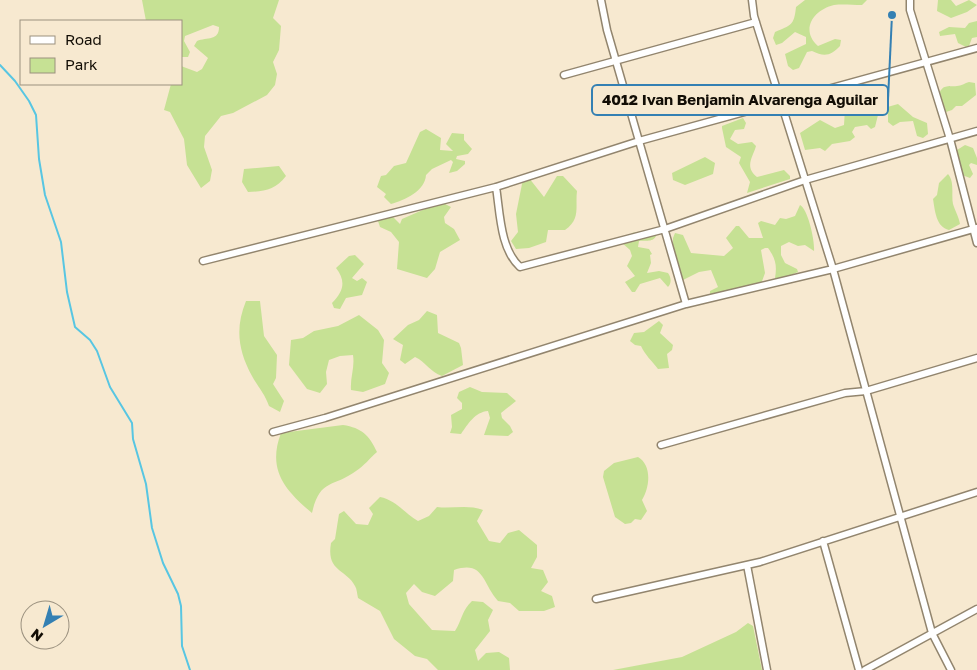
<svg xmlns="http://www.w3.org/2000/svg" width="977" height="670" font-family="'Golos Text',sans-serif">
  <rect width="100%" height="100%" fill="#f7e9d0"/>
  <path fill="#c6e194" d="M142 0H279L273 18 281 26 279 50 273 62 277 74 275 85 267 95 233 113 221 116 205 136 204 147 212 170 210 181 201 188 187 165 184 139 170 112 164 110 171 84H181V66L197 72 202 69 208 58 194 46 197 41C207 37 219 41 219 27L213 25 185 36 184 41 190 52 188 57H181V21H146Z
    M805 0H867L862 5C852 5 843 4 834 5 813 10 800 30 818 46L835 39 841 40 840 46C831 56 824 57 812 51L807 52 799 68 793 70 788 66 785 54 806 44V37L795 32 782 43 776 45 773 38 775 32C791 25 794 26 796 7Z
    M938 0H951L956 6 969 0 977 5 967 12 951 18 937 11Z
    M977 21V37L972 38 969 46 966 47 958 43 955 34 940 36 939 32 949 27 965 28 969 23Z
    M969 82 975 83 976 95 962 106H956L952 110 946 112 939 94C943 84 947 87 957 86 961 86 965 83 969 82Z
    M853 90 856 94 851 102 852 108 858 114 872 110 880 104 884 108 898 104 913 117 927 123 928 134 923 138 917 136 913 121 900 122 893 126 888 122V114L881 112 878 115 875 127 871 129 867 125 855 127 852 132 855 137 850 141 832 144 825 151 820 148 805 150 800 133 820 120 835 128 844 125 845 109 842 101Z
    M743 118 746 123 744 129 735 130 730 139 738 144 752 142 756 146C753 157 744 167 757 177L784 170 790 176V179L747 193 750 182 739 163 741 157 726 147 722 128V126Z
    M426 129 441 138 440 150 453 151 446 144 452 133 464 134V140L472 149 468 154 457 156 456 159 465 161V164L457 171 449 173 453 162 451 160 432 169 426 175C425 191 405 200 391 204L384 197 386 194 377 187 381 176 386 175 394 166 406 163 420 132Z
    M965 145 973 148 977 158V165L971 163 969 165 973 174 970 178 962 175 957 150Z
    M705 157 715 163 713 174 685 185 673 180 672 173Z
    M279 166 286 176C275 190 266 191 248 192L242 182 244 169Z
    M948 174C955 182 951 195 953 204 955 211 959 217 960 224L949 230C936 227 935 211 933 199L937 195 939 183Z
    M557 176H563L577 191C575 207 581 219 565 230H548L546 242 529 248 516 249 511 241 518 232 516 214 523 179 529 178 544 197Z
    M441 202 451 207 444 217 445 223 454 229 460 240 440 252 435 269 427 278 397 269 399 242 391 232 380 227 378 221 382 216H392L400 224 402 219Z
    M800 205C808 209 815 241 814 251L805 245 798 246 789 242 781 246V255L785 263 797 269 798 272 781 279 775 278C777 266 776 259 768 248H765L761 250 765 273 761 284 710 296V291L718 287 711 270 699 272 683 280 673 247V238L675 233 683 235 691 253 724 256 733 248 726 238 736 226H739L749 238H763L758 223 761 221 775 225 780 218 786 219 795 216Z
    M653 229 657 233C655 243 647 240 639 241L638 247 649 249 652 254 650 255 651 263 647 273 659 271 668 273C671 277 672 283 668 287L660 278 640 284 635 292H632L625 282 635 276 627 266 632 256 630 250 621 242 632 233Z
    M355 255 364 264 352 278 357 281 362 278 367 282 362 295 346 298 340 309 334 308 332 303C344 291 346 281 336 268L349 256Z
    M246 301H260L264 336 277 355 276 378 273 384 284 401 280 412 269 406C265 394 258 387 252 376 238 350 235 328 246 301Z
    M427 311 437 315 438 333 459 343 461 348 463 365 442 376C430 372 426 362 415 357L405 364 400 360 403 345 393 339 408 325 419 320Z
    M359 315 378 330 384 340 382 363 389 373 385 384 363 392 351 390C350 377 355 368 353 355L340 356 329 360 326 372 327 384 320 393 307 389 289 365 291 340 303 338 314 331 338 326Z
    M659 321 663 325 660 333 673 345 672 350 667 354 669 368 658 369C652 361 645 355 641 346L635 345 630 341 634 333 644 332Z
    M470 387 482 392 507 393 516 401 501 413 502 418 510 426 513 432 508 436 484 435 490 418 488 411C475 412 468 424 461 434L450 433 452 427 451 415 462 409V403L457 398 459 392Z
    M343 425C362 428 369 435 377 452 370 458 364 466 356 471 333 488 320 478 312 513 285 490 267 470 281 433Z
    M638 457C652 465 650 487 642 500L647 511 641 520 635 519 631 523 625 524 615 517 603 477 604 471 614 463Z
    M380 497C396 500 404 513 418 521L429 516 437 507C453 509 467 504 483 510L477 521 489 541 500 543 508 533 519 530 537 545V557L531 568 543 570 548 582 541 591 552 596 555 607 544 611H519L510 603 498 601C482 583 484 560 454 570L453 581 435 596 422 592 414 584 406 593 409 604 432 630 455 631C462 620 462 610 472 601L483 602 493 610 488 620 490 631 475 650 478 661 486 653 499 652 509 658 510 670H438L427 659 415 656 394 639 380 611 358 598C357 594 357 589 355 586 346 569 326 572 331 543L335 539 339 514 344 511 356 524 368 525 373 514 369 508Z
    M748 623 753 626 762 670H613L682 657 736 632Z"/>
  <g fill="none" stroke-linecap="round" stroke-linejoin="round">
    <path stroke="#58c6e2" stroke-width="2" d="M0 65 15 81 29 101 36 115 39 159 45 195 61 242 67 292 75 327 90 340 97 351 110 387 132 423 133 439 146 484 152 528 163 563 178 594 181 606 182 646 190 670"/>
    <defs>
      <path id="street" d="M601 0 607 30 686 304
        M752 0 754 16 833 269 932 633 951 670
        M910 0V10L950 139 977 243
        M564 75 756 22
        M496 187C500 212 500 249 520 267L665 229 805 180 977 131
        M203 261 496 187 639 141 977 48
        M273 432 325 418 686 304 833 269 977 228
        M661 445 845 393 866 391 977 358
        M823 541 859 670
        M747 565 767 670
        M596 599 760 562 977 492
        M865 670 977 609"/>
    </defs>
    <use href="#street" stroke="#92856e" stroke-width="9"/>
    <use href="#street" stroke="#fff" stroke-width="6"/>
  </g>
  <path fill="none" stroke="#3480b3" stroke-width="2" d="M892 15L888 100"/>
  <circle fill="#3480b3" stroke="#f7e9d0" stroke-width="2" cx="892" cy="15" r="5"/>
  <rect fill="#f7e9d0" stroke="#3480b3" stroke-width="2" x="592" y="85" width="296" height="30" rx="5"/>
  <g font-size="15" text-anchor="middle" font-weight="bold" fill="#120d05">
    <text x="740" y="105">4012 Ivan Benjamin Alvarenga Aguilar</text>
  </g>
  <rect x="20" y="20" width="162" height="65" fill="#f7e9d0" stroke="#9b917f"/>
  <rect x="30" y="36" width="25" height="8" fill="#ffffff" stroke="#9b917f"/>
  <text x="65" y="45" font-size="15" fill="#120d05">Road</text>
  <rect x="30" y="58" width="25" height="15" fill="#c6e194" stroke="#9b917f"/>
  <text x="65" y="70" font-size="15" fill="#120d05">Park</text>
  <g transform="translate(45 625) rotate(218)"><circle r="24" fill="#f7e9d0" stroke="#9b917f"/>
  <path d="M0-4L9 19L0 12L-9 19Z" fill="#3480b3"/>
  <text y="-8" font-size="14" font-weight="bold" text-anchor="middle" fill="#120d05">N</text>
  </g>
</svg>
